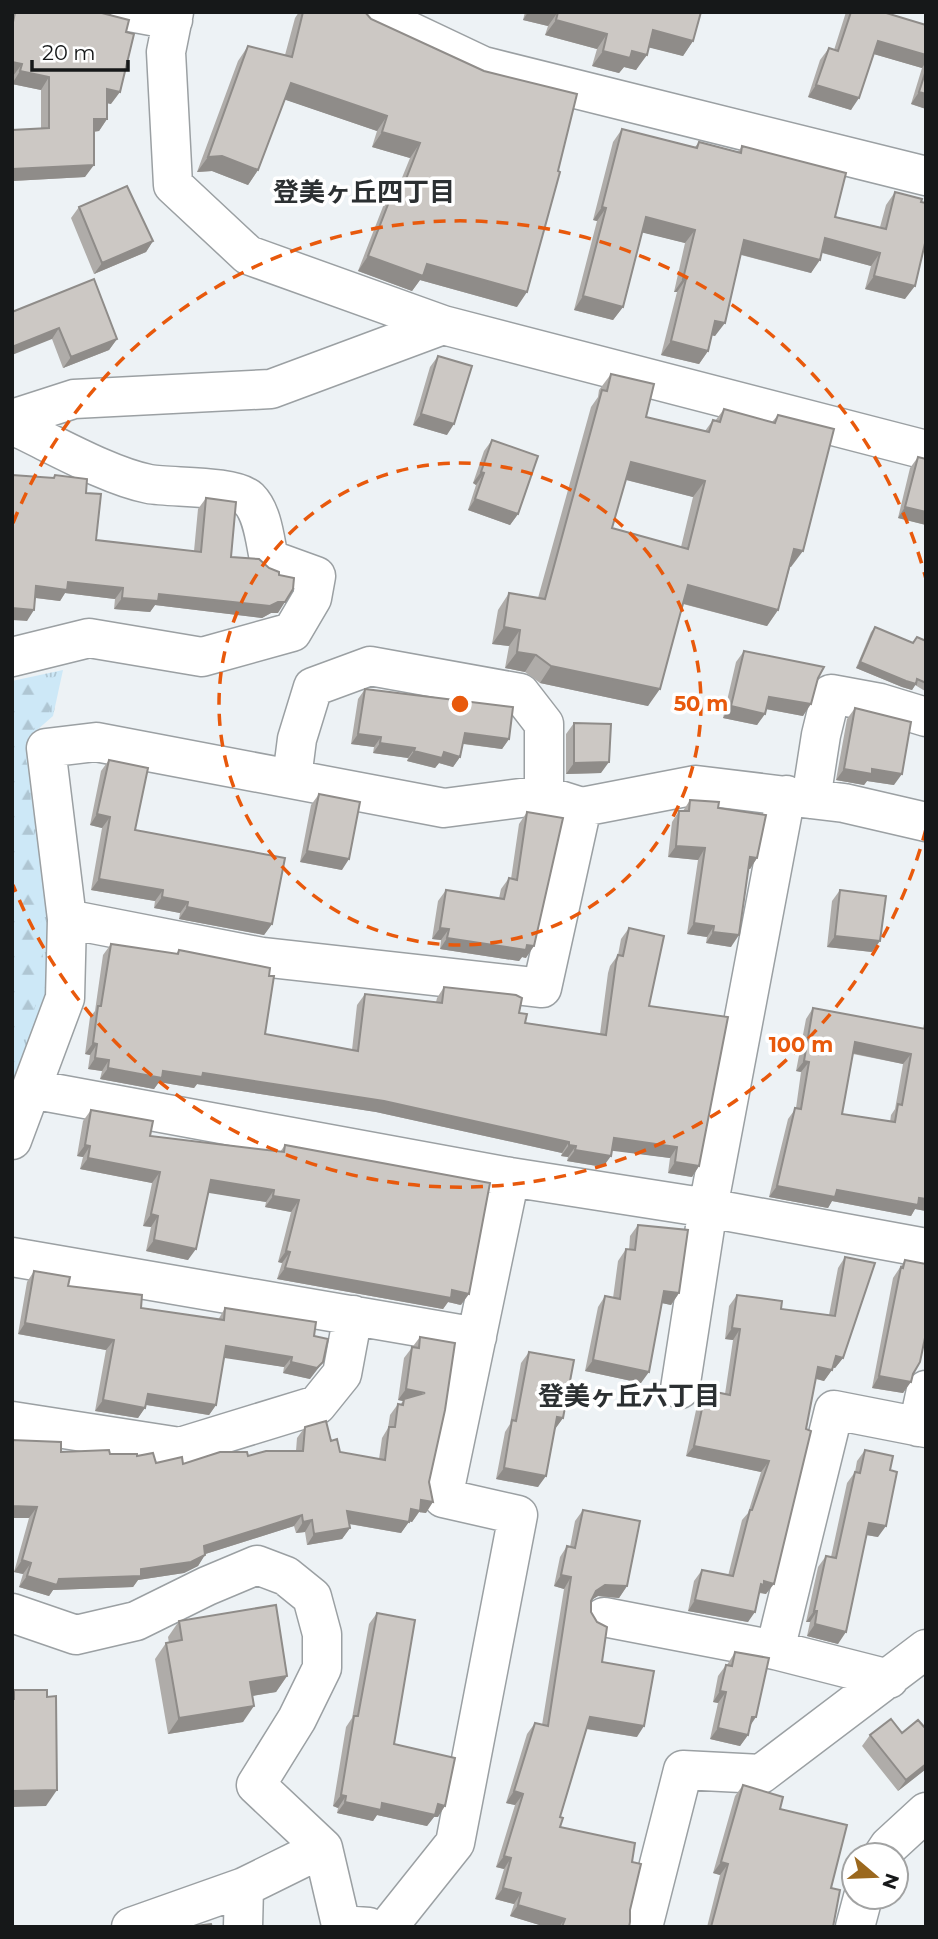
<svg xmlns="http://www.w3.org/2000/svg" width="938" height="1939" font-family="Montserrat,'Noto Sans JP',sans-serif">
  <defs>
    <pattern id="grass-tufts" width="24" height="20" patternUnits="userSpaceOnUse" patternTransform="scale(1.75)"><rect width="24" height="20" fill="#cde8f7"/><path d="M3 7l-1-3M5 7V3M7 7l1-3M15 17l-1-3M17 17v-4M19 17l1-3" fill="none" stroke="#afc6d3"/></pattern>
    <pattern id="forest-firs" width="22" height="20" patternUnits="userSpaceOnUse" patternTransform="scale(1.75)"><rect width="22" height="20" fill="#cde8f7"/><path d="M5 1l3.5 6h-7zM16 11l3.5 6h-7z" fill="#afc6d3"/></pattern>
  </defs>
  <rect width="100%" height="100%" fill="#edf2f5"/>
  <path fill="url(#grass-tufts)" d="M63 670 53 716 28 738 48 874 53 984 12 1097V681Z"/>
  <path fill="url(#forest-firs)" d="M58 676 49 714 23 739 39 876 44 982 12 1069V686Z"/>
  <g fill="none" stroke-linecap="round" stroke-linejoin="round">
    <defs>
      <path id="minor" d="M130 12 173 20
        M174 12 166 52 173 185 248 255 443 325 926 450
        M369 12 483 66 926 176
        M12 419 74 399 271 389 443 325
        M12 425C51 443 108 476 149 484 172 488 234 485 249 499 263 513 265 541 269 559L316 576 312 598 292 632 202 657 89 638 12 657
        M292 778 297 739 313 687 370 666 520 693 544 724V795
        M811 799 821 735 831 694 880 703 926 717
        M67 919 262 957 542 988 582 807
        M31 1089 510 1177 708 1208 926 1248
        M12 1140 65 998 67 919 46 748 96 742 444 808 544 795 582 807 696 785 844 803 926 822
        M12 1257 477 1337
        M680 1389 708 1208 786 795
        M12 1421 180 1447 317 1405 342 1374 353 1315
        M918 1427 926 1390
        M12 1613 76 1635 136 1621 207 1586 257 1565 286 1576 312 1597 322 1634V1668L297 1719 256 1785 323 1848 341 1925 369 1927
        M604 1617 775 1650 889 1679
        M775 1650 834 1410 926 1428
        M883 1855 889 1846 926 1812
        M131 1927 244 1887
        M243 1927 244 1887 323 1848
        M388 1927 455 1843 518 1515 443 1498 510 1177
        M643 1927 683 1770 761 1774 926 1649
        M855 1927 863 1897"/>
    </defs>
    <use href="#minor" stroke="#9ba0a3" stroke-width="41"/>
    <use href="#minor" stroke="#fff" stroke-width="38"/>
  </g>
  <path fill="#afaca9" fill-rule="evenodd" d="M12 12H98L111 104 107 103V119L99 131 94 132 85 177 12 181V130L41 129V90L12 84 13 76H12Z
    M299 12H365L517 307 420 280 412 291 358 271 384 204 394 189 397 190 410 158 372 147 377 131 284 99 258 170 248 185 212 171 197 172 238 61 248 46 285 55 295 18Z
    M525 12H701L693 41 683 56 649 47 636 70 624 67 619 73 592 66 597 49 545 35 548 26 523 20Z
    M846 12H883L926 25V109L911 104 922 68 874 54 851 110 808 97 820 60 829 48 834 50Z
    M622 129 695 147 699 142 738 152 742 146 835 217 880 227 886 205 895 192 921 202 905 299 865 289 871 266 822 253 811 273 741 255 715 336 712 335 708 351 699 364 661 355 677 292H674L685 243 642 232 623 307 613 320 574 310 597 221 593 220 613 142Z
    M79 207 153 241 146 252 94 274 71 218Z
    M12 312 117 339 109 350 63 368 52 339Z
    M438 356 447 435 413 425 430 367Z
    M611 374 646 417 705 431 713 420 715 421 724 409 772 422 778 415 791 567H790L778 610 767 626 683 604 648 706 540 683 525 672 505 668 509 646 492 644 498 610 509 593 538 598 591 407 598 397 599 390ZM626 480 693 497 681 547 612 528Z
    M492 440 518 514 510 525 468 510 476 485 473 483 484 451Z
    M918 457 926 525 898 518 910 468Z
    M55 475 86 493 96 540 194 551 198 509 206 498 231 557 278 613H271L262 618 155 605 150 612 114 609 115 599 65 593 60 601 35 598 27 621 53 478Z
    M875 627 912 643 917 637 926 641 925 691 915 685 912 690 902 687 856 668 871 632Z
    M744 651 818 678 803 716 766 709 757 725 723 718 736 662Z
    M365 689 509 739 502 749 463 744 460 757 453 767 439 763 435 768 407 761 408 758 373 753 374 747 351 744 358 699Z
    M855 708 894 785 867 781 864 785 836 780 847 719Z
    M574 723 601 773 566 774V734Z
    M109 760 135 830 272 924 264 935 179 919 180 913 154 908 155 901 91 890 102 828 90 825 101 771Z
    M319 794 342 870 300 862 311 805Z
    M690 800 718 808 757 858 750 869H749L731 947 706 943 707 937 687 934 698 860 668 857 672 822 679 811H683Z
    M527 812 526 958 522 957 519 961 440 949 441 940 432 939 438 901 446 890 499 898 501 889 509 878 511 879 519 824Z
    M840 890 872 952 827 947 832 901Z
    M629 928 649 1006 699 1166 692 1177 668 1173 670 1158 612 1150 603 1167 567 1161 568 1157 561 1156 562 1153 376 1112 197 1084 194 1088 159 1082 154 1089 100 1079 102 1071 88 1069 90 1055 85 1054 90 1017 95 1011 103 955 111 944 176 954 179 950 265 1034 352 1050 357 1005 365 994 436 1002 437 998 444 987 519 1013 525 1023 600 1034 608 973 610 966 618 955 621 939Z
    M813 1008 923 1029 926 1013V1211L915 1209 911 1216 832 1201 828 1208 769 1197 788 1119 796 1108 801 1072 796 1071 806 1019ZM853 1054 903 1064 895 1109 891 1115 890 1122 842 1114Z
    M91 1110 150 1136 280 1152 285 1145 461 1305 448 1302 443 1309 277 1279 282 1263 278 1262 291 1212 265 1207 266 1202 208 1192 188 1260 146 1251 151 1227 143 1226 152 1183 80 1169 83 1157 77 1156 83 1121Z
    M638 1225 679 1293 671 1305 662 1303 641 1383 585 1371 598 1307 605 1296 613 1298 618 1261 626 1249 629 1250 630 1236Z
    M845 1257 843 1358 835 1368H833L824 1381 816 1379 766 1594 759 1593 748 1622 688 1611 694 1581 702 1570 728 1576 742 1520 748 1513 761 1472 686 1456 698 1401 706 1390 725 1394 733 1340 725 1339 729 1306 737 1295 781 1309 829 1315 838 1268Z
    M905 1260 913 1374 903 1393 872 1388 893 1278Z
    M34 1271 68 1286 141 1308 218 1320 225 1308 314 1336 310 1379 283 1373 284 1367 224 1357 216 1405 209 1415 146 1405 138 1418 95 1411 106 1350 18 1334 27 1282Z
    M420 1337 429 1482 426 1513 419 1512 412 1522 409 1521 401 1533 349 1524 350 1528 342 1539 307 1545 305 1532 296 1533 294 1526 205 1554 198 1566 184 1573 138 1580 133 1587 53 1590 49 1596 19 1587 23 1574 14 1572 29 1518H12V1440L61 1452 137 1456 156 1463 183 1464 296 1451 297 1438 305 1427 331 1441 340 1452 379 1459 382 1438 388 1428 390 1415 398 1404 400 1405 403 1401 398 1400 404 1358Z
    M529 1352 563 1418 555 1429 538 1487 496 1479 505 1432 510 1424 521 1363Z
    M865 1450 878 1537 866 1535 838 1644 807 1636 810 1622H806L818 1567 826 1556 831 1557 847 1483 855 1472 857 1461Z
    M583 1510 627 1586 619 1598 598 1596 591 1600V1612L602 1662 637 1737 586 1729 560 1817V1827L632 1862 629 1927H546L510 1916 514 1904 495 1899 504 1869 496 1867 515 1805 506 1803 527 1734 535 1723 542 1725 564 1589 554 1586 560 1557 567 1546 570 1547 575 1521Z
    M377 1613 394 1744 438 1817H434L427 1826 377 1815 373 1821 337 1813 338 1808 333 1806 346 1727 352 1718 369 1624Z
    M179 1621 287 1676 276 1692 253 1696 243 1722 168 1734 155 1659 166 1643H169L168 1637Z
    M735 1652 749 1727 748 1735 740 1746 710 1739 718 1703 713 1702 718 1676 726 1665H727Z
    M926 1729V1769L898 1791 862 1746 870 1735 902 1733Z
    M743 1785 780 1809 831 1888 833 1927H707L720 1875 713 1873 735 1796Z"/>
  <path fill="#8f8c89" d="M528 12H558L548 26 523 20Z
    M556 20 607 34 597 49 545 35Z
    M653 30 693 41 683 56 643 46Z
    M878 41 926 55V62L922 68 870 53Z
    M603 51H632L647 55 636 70 624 67 619 73 592 66Z
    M12 62 22 64 13 76H12Z
    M20 71 49 77 41 90 12 84Z
    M291 83 387 116 377 131 280 98Z
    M816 85 859 98 851 110 808 97Z
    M107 89 120 92 111 104 98 101Z
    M919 92 926 94V109L911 104Z
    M94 119H107L99 131 86 132Z
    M382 132 420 143 410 158 372 147Z
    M222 156 258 170 248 185 212 171 197 172 208 157Z
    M94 165 85 177 12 181V169Z
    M602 207 606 208 597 221 593 220Z
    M646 217 695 230 685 243 636 231Z
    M825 238 880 253 871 266 816 251Z
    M744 240 820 260 811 273 735 253Z
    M153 241 146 252 94 274 102 263Z
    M368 256 427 264 527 292 517 307 420 280 412 291 358 271Z
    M874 276 915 286 905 299 865 289Z
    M683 279H686L677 292H674Z
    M583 296 623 307 613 320 574 310Z
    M715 321 725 323 715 336 706 334Z
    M59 328 52 339 12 355V347Z
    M117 339 109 350 63 368 71 357Z
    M671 341 708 351 699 364 661 355Z
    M421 414 454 424 447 435 413 425Z
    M631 462 705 481 693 497 619 478Z
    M481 472 484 473 476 485 473 483Z
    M475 499 518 514 510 525 468 510Z
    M905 507 926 512V525L898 518Z
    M794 549 803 551 791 567 783 565Z
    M68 582 123 588 115 599 65 593 60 601 29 597 36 586Z
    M688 585 778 610 767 626 677 602Z
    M159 594 278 602H285L278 613H271L262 618 155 605 150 612 114 609 122 598Z
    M12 608 34 610 27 621 12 620Z
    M504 627 520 630 509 646 492 644Z
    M517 652 536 655 525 672 505 668Z
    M860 662 916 684 912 690 902 687 856 668Z
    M551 666 660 689 648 706 540 683Z
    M769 697 811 704 803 716 761 708Z
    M731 706 765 714 757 725 723 718Z
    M465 733 509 739 502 749 458 743Z
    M358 734 381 737 374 747 351 744Z
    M380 743 415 748 408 758 373 753Z
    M414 751 444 752 460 757 453 767 439 763 435 768 407 761Z
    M609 762 601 773 566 774 574 763Z
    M844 769H872L902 774 894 785 867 781 864 785 836 780Z
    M97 814 110 817 102 828 90 825Z
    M676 846 705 848 698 860 668 857Z
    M307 851 349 859 342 870 300 862Z
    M750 857 757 858 750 869H742Z
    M99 879 163 890 155 901 91 890Z
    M162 897 188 902 180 913 154 908Z
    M187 907 272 924 264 935 179 919Z
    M694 923 714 926 707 937 687 934Z
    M440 928 449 929 441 940 432 939Z
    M713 932 739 935 731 947 706 943Z
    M835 936 880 941 872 952 827 947Z
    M447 938 527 945 534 946 526 958 522 957 519 961 440 949Z
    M855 1042 911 1054 903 1064 847 1052Z
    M93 1043 97 1044 90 1055 85 1054Z
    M95 1058 109 1060 102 1071 88 1069Z
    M804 1061 809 1062 801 1072 796 1071Z
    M108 1068 203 1073 384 1101 569 1142 562 1153 376 1112 197 1084 194 1088 159 1082 154 1089 100 1079Z
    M614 1138 677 1147 670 1158 606 1150Z
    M85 1145 90 1146 83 1157 77 1156Z
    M569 1145 576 1146 568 1157 561 1156Z
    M575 1150 611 1156 603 1167 567 1161Z
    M88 1158 160 1172 152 1183 80 1169Z
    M675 1162 699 1166 692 1177 668 1173Z
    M211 1180 274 1190 266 1202 203 1192Z
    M777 1186 837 1190 919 1198 926 1199V1211L915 1209 911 1216 832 1201 828 1208 769 1197Z
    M273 1196 299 1200 291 1212 265 1207Z
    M151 1214 158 1216 151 1227 143 1226Z
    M154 1240 196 1249 188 1260 146 1251Z
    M286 1251 290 1252 282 1263 278 1262Z
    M285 1268 452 1290 469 1294 461 1305 448 1302 443 1309 277 1279Z
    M664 1291 679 1293 671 1305 657 1302Z
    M25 1323 114 1340 106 1350 18 1334Z
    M732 1328 740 1329 733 1340 725 1339Z
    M226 1346 292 1357 284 1367 218 1357Z
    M836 1356 843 1358 835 1368 828 1366Z
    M593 1360 649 1372 641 1383 585 1371Z
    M291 1362H323L310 1379 283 1373Z
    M818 1367 832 1370 824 1381 810 1377Z
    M879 1376 911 1382 903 1393 872 1388Z
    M406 1389 425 1393 404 1399 403 1401 398 1400Z
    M148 1394 216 1405 209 1415 141 1404Z
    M103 1400 145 1408 138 1418 95 1411Z
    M557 1417 563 1418 555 1429Z
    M694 1446 769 1461 761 1472 686 1456Z
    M504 1468 546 1476 538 1487 496 1479Z
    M421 1500 433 1502 426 1513 419 1512 412 1522 403 1520 411 1509Z
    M12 1506 37 1507 29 1518H12Z
    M347 1511 409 1522 401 1533 339 1522Z
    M302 1515 294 1526 196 1557 204 1546Z
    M312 1520 305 1532 296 1533 303 1522Z
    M869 1523 886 1526 878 1537 861 1534Z
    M350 1528 342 1539 307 1545 314 1534Z
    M205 1555 198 1566 184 1573 138 1580 133 1587 53 1590 49 1596 19 1587 27 1576 59 1579 141 1569Z
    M22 1560 31 1563 23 1574 14 1572Z
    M561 1575 571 1577 564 1589 554 1586Z
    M764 1581 774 1584 766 1594 758 1592 754 1595Z
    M605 1585 627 1586 619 1598 598 1596 588 1602 596 1591Z
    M695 1600 755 1612 748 1622 688 1611Z
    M814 1611H817L810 1622H806Z
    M815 1624 846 1632 838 1644 807 1636Z
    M287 1676 276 1692 239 1698 250 1682Z
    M720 1691 726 1692 718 1703 713 1702Z
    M254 1706 243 1722 168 1734 179 1718Z
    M590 1717 644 1726 637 1737 582 1728Z
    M752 1717H756L748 1729Z
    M718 1728 748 1735 740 1746 710 1739Z
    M926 1764V1769L898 1791 906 1780Z
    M57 1790 46 1806 12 1807V1791Z
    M514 1791 523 1794 515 1805 506 1803Z
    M341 1795 346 1796 338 1808 333 1806Z
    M345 1802 438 1804 445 1806 438 1817H434L427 1826 377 1815 373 1821 337 1813Z
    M504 1856 511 1858 504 1869 496 1867Z
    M721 1862 728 1864 720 1875 713 1873Z
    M503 1888 521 1893 514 1904 495 1899Z
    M518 1905 565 1919 559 1927H546L510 1916Z"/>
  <path fill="#ccc8c4" stroke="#8f8c89" stroke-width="2" fill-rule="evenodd" d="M15 12H98L129 20 126 32 134 34 120 92 107 89V119H94V165L12 169V130L49 128V77L20 71 22 64 12 62V27Z
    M303 12H365L371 19 484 71 577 94 558 171 560 172 527 292 427 264 423 276 368 256 394 189 401 192 420 143 382 132 387 116 291 83 258 170 222 156 208 157 248 46 292 57Z
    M558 12H701L693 41 653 30 647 55 632 51 630 58 603 51 607 34 556 20Z
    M851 12H883L926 25V55L878 41 859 98 816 85 829 48 838 51Z
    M926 70V94L919 92Z
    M622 129 697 148 699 142 741 153 742 146 846 173 835 217 886 229 895 192 922 199 921 202 926 203V239L915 286 874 276 880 253 825 238 820 260 744 240 725 323 715 321 708 351 671 341 686 279H683L695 230 646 217 623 307 583 296 606 208 602 207Z
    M127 186 153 241 102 263 79 207Z
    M94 279 117 339 71 357 59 328 12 347V312Z
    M438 356 472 366 454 424 421 414Z
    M611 374 654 384 646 417 709 432 713 420 720 422 724 409 775 423 778 415 834 429 803 551 794 549 778 610 688 585 660 689 551 666 536 655 517 652 520 630 504 627 509 593 545 599 602 390 607 391ZM631 462 705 481 688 549 612 528Z
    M492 440 538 456 518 514 475 499 484 473 481 472Z
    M918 457 926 459V512L905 507Z
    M12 475 54 478 55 475 87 479 86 493 101 494 96 540 201 552 206 498 236 502 231 557 259 559 269 568 279 572V575L294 578 293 589 285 602H278L270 606 159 594 158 601 122 598 123 588 68 582 67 590 36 586 34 610 12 608Z
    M875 627 913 643 917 637 926 641V683L917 679 916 684 906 681 860 662Z
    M744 651 824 667 818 678 811 704 769 697 765 714 731 706Z
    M365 689 513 707 509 739 465 733 460 757 444 752 442 758 414 751 415 748 380 743 381 737 358 734Z
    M855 708 911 722 902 774 872 769V774L844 769Z
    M574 723 611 724 609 762 574 763Z
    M109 760 148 768 135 830 285 858 272 924 187 907 188 902 162 897 163 890 99 879 110 817 97 814Z
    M319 794 360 802 349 859 307 851Z
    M690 800 719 802 718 808 766 815 757 858 750 857 739 935 713 932 714 926 694 923 705 848 676 846 679 811H689Z
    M527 812 563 818 534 946 527 945 526 950 447 938 449 929 440 928 446 890 504 899 509 878 517 880Z
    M840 890 886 896 880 941 835 936Z
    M629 928 664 936 649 1006 728 1017 699 1166 675 1162 677 1147 614 1138 611 1156 575 1150 576 1146 569 1145V1142L384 1101 203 1073 202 1077 163 1071 162 1078 108 1068 109 1060 95 1058 97 1044 93 1043 98 1006H101L111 944 178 954 179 950 270 968 269 976H274L265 1034 358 1051 365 994 442 1003 444 987 516 995 522 998 519 1013 527 1014 525 1023 606 1035 616 962 618 955 623 956Z
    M813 1008 926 1029V1199L919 1198 918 1205 837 1190 835 1197 777 1186 795 1108 801 1109 809 1062 804 1061ZM855 1042 911 1054 902 1105 898 1104 895 1122 842 1114Z
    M91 1110 153 1121 150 1136 284 1152 285 1145 490 1183 469 1294 452 1290 451 1298 285 1268 290 1252 286 1251 299 1200 273 1196 274 1190 211 1180 196 1249 154 1240 158 1216 151 1214 160 1172 88 1158 90 1146 85 1145Z
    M638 1225 688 1230 679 1293 664 1291 649 1372 593 1360 605 1296 620 1299 626 1249 635 1250Z
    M845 1257 875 1263 843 1358 836 1356 832 1370 818 1367 806 1429 811 1431 774 1584 764 1581V1585L761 1584 755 1612 695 1600 702 1570 733 1576 750 1510H752L769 1461 694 1446 706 1390 730 1395 740 1329 732 1328 737 1295 782 1301 781 1309 835 1316Z
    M905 1260 926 1264V1333L920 1362 913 1374 911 1382 879 1376 901 1267 903 1268Z
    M34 1271 70 1277 68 1286 142 1295 141 1308 224 1320 225 1308 316 1322 314 1336 328 1339 323 1362 317 1368 291 1362 292 1357 226 1346 216 1405 148 1394 145 1408 103 1400 114 1340 25 1323Z
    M420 1337 455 1343 445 1410 429 1482 433 1502 421 1500 420 1511 411 1509 409 1522 347 1511 350 1528 314 1534 312 1520 303 1522 302 1515 204 1546 205 1555 191 1562 141 1569V1576L59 1579 57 1585 27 1576 31 1563 22 1560 37 1507 12 1506V1440L61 1442V1452L109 1450 110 1454H137V1456L153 1453 156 1463 182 1457 183 1464 220 1452H247L248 1456 266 1451H303L305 1427 326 1421 331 1441 337 1439 340 1452 385 1460 389 1427H395L398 1404 403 1405 404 1399 425 1393 406 1389 412 1347 419 1348Z
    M529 1352 574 1360 563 1418 557 1417 546 1476 504 1468 512 1420 516 1421Z
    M865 1450 893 1456 890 1470 897 1472 886 1526 869 1523 846 1632 815 1624 817 1611H814L826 1556 836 1558 855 1472 860 1473Z
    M583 1510 640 1521 627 1586 605 1585 596 1591 591 1601V1612L597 1622 607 1627 602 1662 654 1671 644 1726 590 1717 560 1817 563 1818 560 1827 635 1843 632 1862 641 1864 630 1910V1922L629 1927H562L565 1919 518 1905 521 1893 503 1888 511 1858 504 1856 523 1794 514 1791 535 1723 548 1726 571 1577 561 1575 567 1546 575 1548Z
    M276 1605 287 1676 250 1682 254 1706 179 1718 166 1643 182 1640 179 1621Z
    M377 1613 415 1620 394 1744 455 1758 445 1806 438 1804 435 1815 382 1803 381 1810 345 1802 346 1796 341 1795 354 1716H358Z
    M735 1652 769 1658 756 1717H752L748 1735 718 1728 726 1692 720 1691 726 1665 732 1666Z
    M14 1690H47V1697L56 1696 57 1790 12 1791V1699H14Z
    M891 1719 902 1733 918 1720 926 1729V1764L906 1780 870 1735Z
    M743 1785 783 1797 780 1809 847 1825 831 1888 840 1890 833 1927H711L728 1864 721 1862Z
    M211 1924 212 1927H187Z"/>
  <g fill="none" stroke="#e8590c" stroke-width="3.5" stroke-dasharray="12 9">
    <circle cx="460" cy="704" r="241"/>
    <path d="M926 829A482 482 0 0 1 13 885M13 523A482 482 0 0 1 926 579"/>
  </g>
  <g text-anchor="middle" stroke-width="7" stroke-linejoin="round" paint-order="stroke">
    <g font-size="26" font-weight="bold" fill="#2c3032" stroke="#fff">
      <text x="364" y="201">登美ヶ丘四丁目</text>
      <text x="629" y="1405">登美ヶ丘六丁目</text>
    </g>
  </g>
  <circle cx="460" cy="704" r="10" fill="#e8590c" stroke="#fff" stroke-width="3.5"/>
  <g font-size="21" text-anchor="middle" font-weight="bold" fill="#e8590c" stroke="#fff" stroke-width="7" stroke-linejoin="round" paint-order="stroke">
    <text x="701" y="711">50 m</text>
    <text x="801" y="1052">100 m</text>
  </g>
  <rect width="938" height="1939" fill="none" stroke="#161819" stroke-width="28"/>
  <g transform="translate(875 1876) rotate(109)"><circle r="33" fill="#ffffff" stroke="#a2a3a3" stroke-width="2"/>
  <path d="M0-5L12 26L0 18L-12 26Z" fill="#9b681e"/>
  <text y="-10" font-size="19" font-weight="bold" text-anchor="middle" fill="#161819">N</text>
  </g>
  <path d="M32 60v10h96v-10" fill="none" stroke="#161819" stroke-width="3.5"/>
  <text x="42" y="60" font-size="21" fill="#161819" stroke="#ffffff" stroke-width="5" paint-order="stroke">20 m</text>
</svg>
